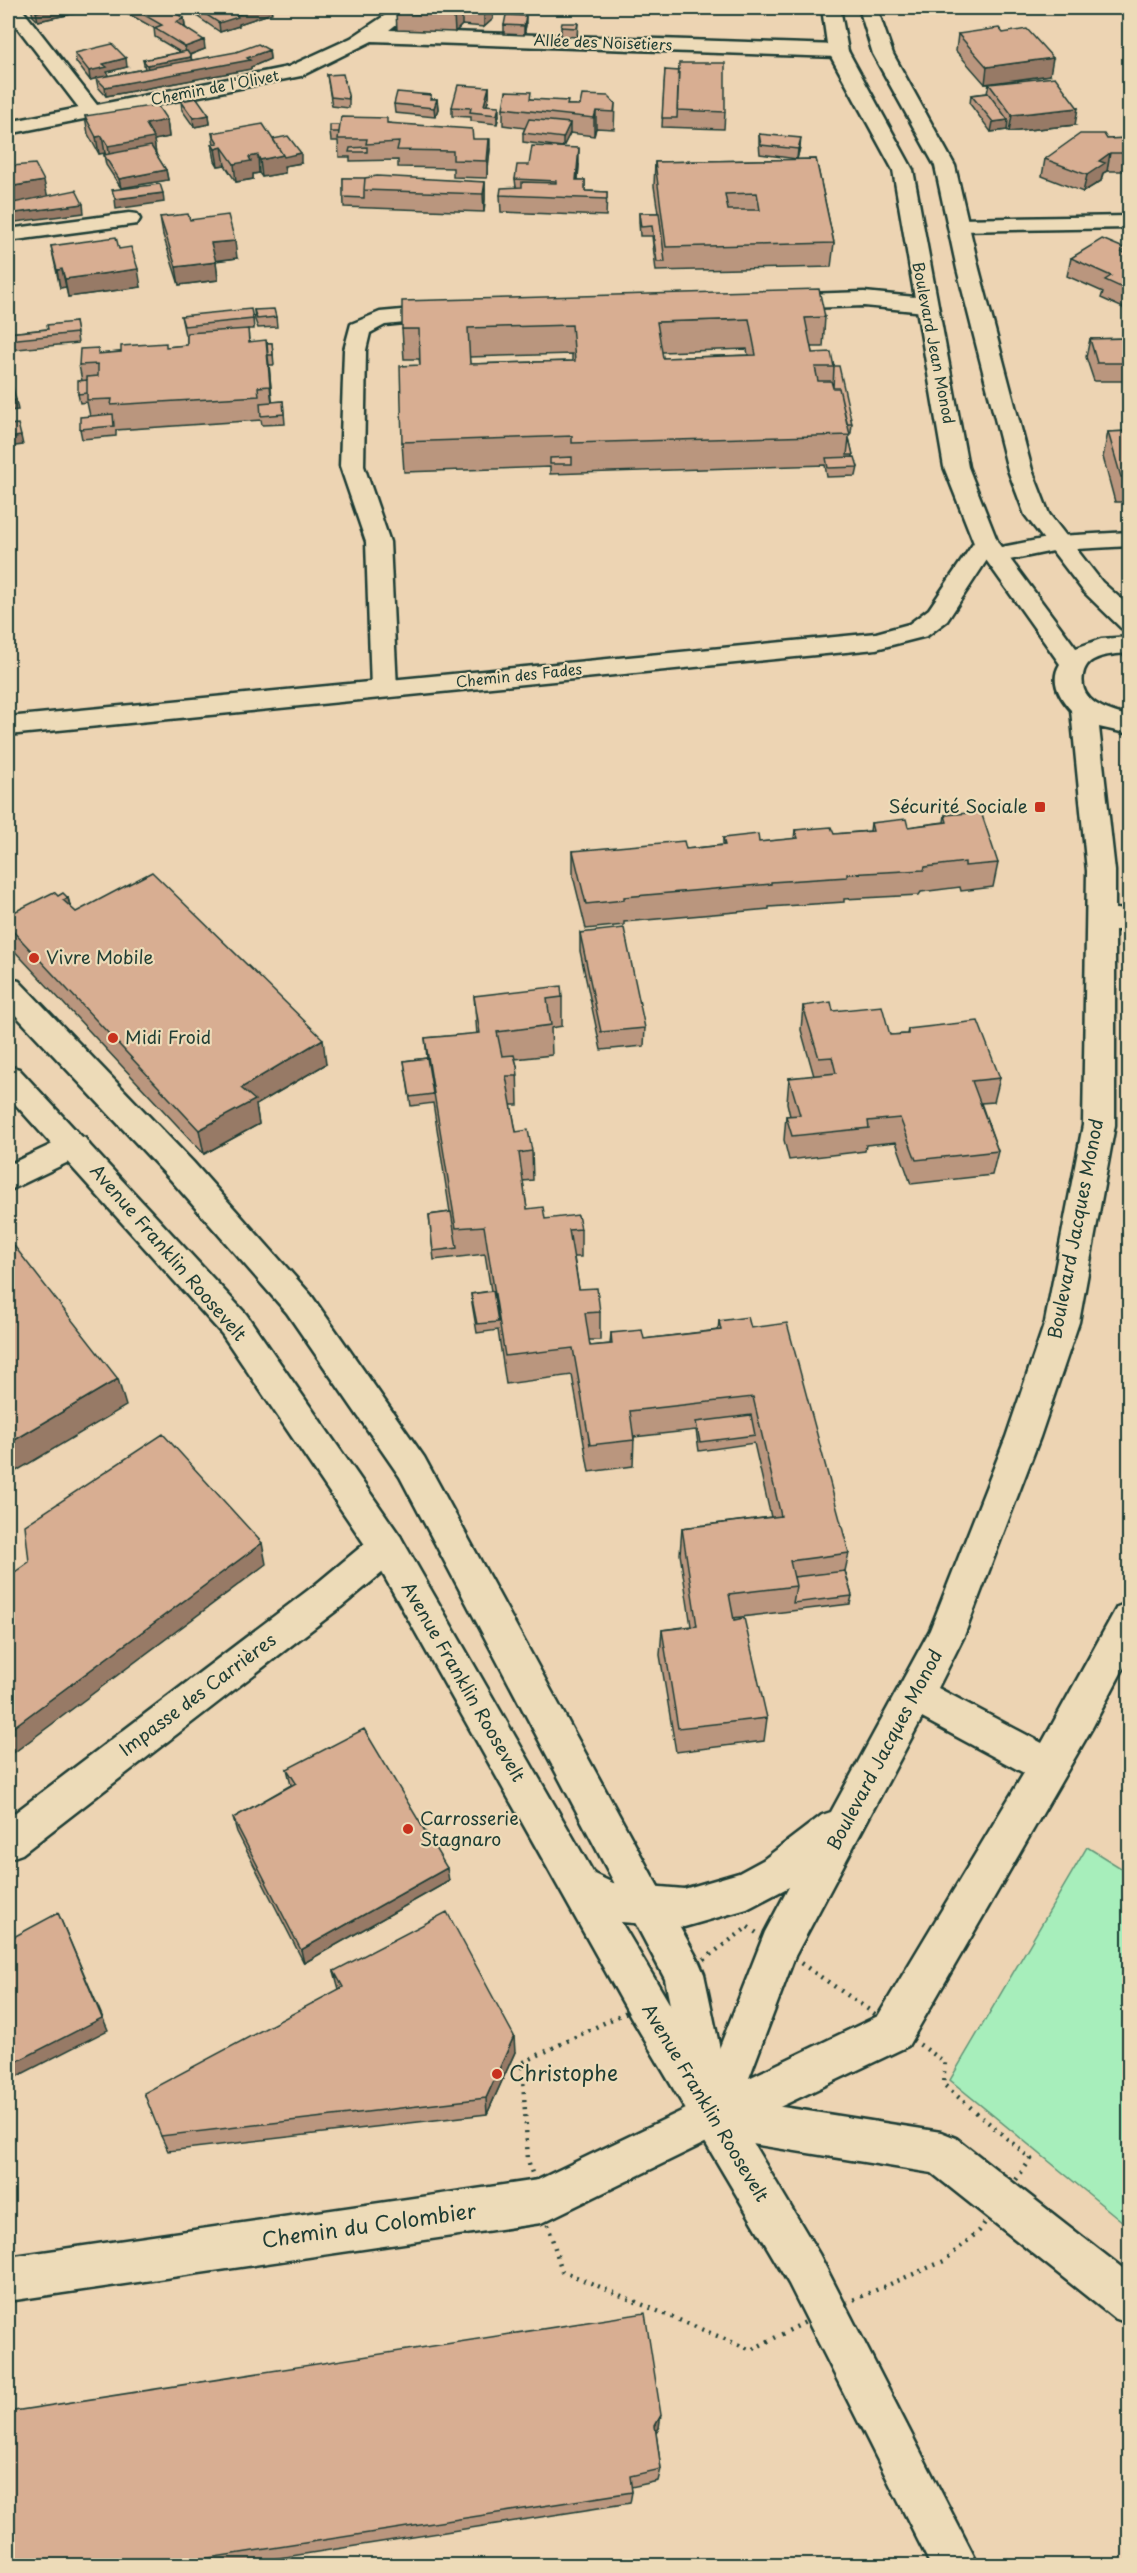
<svg xmlns="http://www.w3.org/2000/svg" width="1137" height="2573" font-family="'Playpen Sans',sans-serif">
  <rect width="100%" height="100%" fill="#edd4b3"/>
  <filter id="ink" filterUnits="userSpaceOnUse"><feTurbulence type="fractalNoise" baseFrequency=".0167" numOctaves="2"/><feDisplacementMap in="SourceGraphic" scale="12" xChannelSelector="R" yChannelSelector="G"/><feConvolveMatrix kernelMatrix="1 2 1 2 8 2 1 2 1" color-interpolation-filters="sRGB"/></filter>
  <g filter="url(#ink)">
    <path fill="#a7eebb" stroke="#639678" stroke-width="1.5" d="M1087 1847 1129 1873V2227L950 2080Z"/>
    <g fill="none" stroke-linecap="round" stroke-linejoin="round">
      <defs>
        <path id="lane" d="M864 292 925 298 933 300 936 305 933 310 925 312 864 306 777 309 769 307 766 302 769 297 777 295Z
          M446 306 454 308 457 313 454 318 385 325 370 333 366 350 364 466 390 542 397 689 393 695 384 697 375 695 371 689 366 542 340 466 344 350 351 324 380 312Z
          M1130 532V546L1058 550 995 563 986 560 983 555 986 550 1058 536Z
          M8 978 19 981 193 1162 311 1295 424 1457 698 1960 704 1974 731 2101 725 2116 710 2122 695 2116 689 2101 665 1979 400 1477 287 1313 171 1180 8 1007Z"/>
        <path id="street" d="M8 8H21L97 105 288 67 351 38 396 8H417L389 30 838 45 848 51 838 57 372 41 301 76 8 134V122L79 108 8 15Z
          M129 213 137 214 140 219 137 224 8 241V229Z
          M1130 216V228L959 231 951 230 948 225 951 220 959 219Z
          M986 536 995 538 998 543 947 621 927 636 876 649 8 735V717L876 633 909 624 929 609 977 538Z
          M74 1134 85 1138 90 1146 85 1154 8 1191V1165Z
          M387 1531 400 1536 405 1547 400 1558 341 1607 22 1854 8 1859V1818L315 1585 374 1536Z
          M713 2096 941 2132 956 2138 1130 2274V2324L1114 2318 932 2173 715 2138 541 2223 8 2301V2257L538 2180Z"/>
        <path id="secondary" d="M822 8H840L848 51 913 170 968 467 998 543 1076 648 1101 639 1130 637V653C1117 654 1104 654 1093 660 1087 663 1084 669 1083 675 1078 702 1109 712 1130 716V734L1099 727 1115 871V909L1130 910V930H1115V1125L1079 1322 1040 1437 964 1636 938 1688 1042 1743 1117 1607 1130 1602V1656L1092 1728 908 2046 742 2125 819 2254 979 2566H931L789 2284 631 2017 374 1558 222 1334 8 1096V1066L19 1069 246 1314 400 1536 594 1874 613 1883 684 1889 739 1873 763 1860 822 1815 831 1812 930 1630 1006 1437 1045 1322 1083 1125 1087 871 1071 710C1059 697 1050 680 1060 664L974 543 944 467 893 170 828 51ZM922 1718 1024 1773 878 2016 749 2078 795 1956ZM789 1887 765 1932 710 2072 621 1922 684 1927 747 1909Z
          M859 8H877L893 54 955 166 979 269 1032 470 1049 514 1102 582 1130 607V630L1121 628 1084 592 1025 515 1008 470 957 269 935 166 873 54Z"/>
      </defs>
      <use href="#lane" stroke="#1f3d34" stroke-width="5"/>
      <use href="#street" stroke="#1f3d34" stroke-width="5"/>
      <use href="#secondary" stroke="#1f3d34" stroke-width="5"/>
      <path stroke="#1f3d34" stroke-width="4.5" stroke-dasharray="2 6" stroke-linecap="butt" d="M748 1927 945 2062 943 2084 1031 2159 979 2231 944 2261 827 2311 751 2350 562 2271 528 2160 522 2063 645 2003Z"/>
      <use href="#lane" fill="#eddbb8" fill-rule="evenodd"/>
      <use href="#street" fill="#eddbb8" fill-rule="evenodd"/>
      <use href="#secondary" fill="#eddbb8" fill-rule="evenodd"/>
    </g>
    <path fill="#ba967e" stroke="#1f3d34" stroke-width="1.5" fill-rule="evenodd" d="M31 8 91 10 38 21 33 16Z
      M118 8H167L184 18 185 27 205 49 190 55 192 60 269 50 270 59 251 67V69L106 96 98 87 96 78 90 80 76 62 75 53 127 67 107 72 108 76 145 69 143 60 180 52 155 37 154 28Z
      M196 8 272 13 239 24V26L220 32 198 17Z
      M404 8H493V19L484 27 462 25 455 32 397 30 396 13Z
      M578 23 577 37 561 36V27Z
      M504 25H526L524 35 504 34Z
      M1003 33 1050 75 985 84 956 51 958 34Z
      M665 70 725 112 724 129 662 127Z
      M327 75 349 99V108L332 106Z
      M989 84 1075 125 1009 132 1007 130 991 132 970 104 971 95 987 93Z
      M489 87V96L487 105 499 115 497 124 471 121V117L452 116V107Z
      M431 95V99H437L438 109 435 117 395 113 394 104Z
      M531 99 568 105H580L615 103 614 129 596 128 594 136 570 133 563 147 523 142V133L525 128 503 125V108Z
      M181 101 209 115 210 124 194 127 182 110Z
      M85 116 167 120 169 137 154 140 156 155 166 170 168 180 121 188 106 165 104 155H106L105 153 99 154 88 134Z
      M388 123 473 139 490 149 487 178 453 177V168L398 167V160L350 161V157H339L338 141H331L330 132Z
      M212 133 273 139 301 163 284 166 285 173 262 177 259 173 253 174V179L236 182 225 165 218 166 215 161 212 144H214Z
      M759 134 800 147 797 159 760 154 759 143Z
      M1130 138V171H1107L1103 173 1101 181 1083 192 1042 176 1045 159 1107 139Z
      M816 159 834 243 831 267 656 271 652 236H640L639 222V213H658L654 186 655 162Z
      M579 165 578 180H585V191L607 192 606 216 501 212 500 195 516 187 515 179Z
      M343 178 485 182V199L484 212 344 207Z
      M160 217 190 220 237 258 216 261 218 280 179 285 163 235Z
      M51 246 119 249 141 287 68 297 66 287 60 288Z
      M1125 253 1130 255V304L1123 308 1101 298 1103 292 1067 276 1071 258Z
      M254 310 276 317 277 327 258 328 255 320Z
      M181 316 253 319 254 329H248L249 342 272 343 274 365H269L272 402 283 401 285 424 262 425 261 420 116 430V436L82 439 80 429 90 416 87 402 80 403 78 394 82 381 79 365 98 348 99 354 187 345V335H185Z
      M825 317 823 347H811L812 353 834 366 852 424 851 433H849V438L853 455V458L858 467 856 476 827 477 825 465 550 474V467L404 472 402 442 420 365 419 359H404L402 329ZM747 349 748 355 663 358 662 352ZM572 354V361L470 364 469 357Z
      M75 322 78 343 8 350V333L48 329Z
      M1130 338V381H1094L1086 357 1090 339Z
      M1130 431V502H1115L1103 457 1108 432Z
      M945 815 998 863 993 887 961 891 960 887 921 892 919 895 844 899V902L769 907V909L624 922V925L586 929 573 876V851L686 849 723 845V838L759 842 794 839 795 830 834 834 870 831 871 823 908 827 944 822Z
      M68 898 71 908 76 912 326 1064 256 1105 259 1124 204 1154 8 944V915Z
      M580 933 645 1028 644 1046 601 1050 580 951Z
      M474 996 562 997V1026L551 1028 552 1055 515 1059 517 1066 518 1105H511L516 1132 532 1151 533 1180 523 1181 527 1209 545 1219 581 1229V1257H574L579 1289 600 1312V1340H589L590 1346 610 1344 611 1333 644 1339 718 1330 719 1321 751 1328 849 1553 845 1571 852 1596 850 1604 733 1618 767 1718 764 1741 676 1752 660 1655 662 1630 691 1626 680 1554 682 1528 771 1517 754 1443 699 1451 696 1430 634 1437 633 1466 589 1472 572 1375 506 1384 498 1330 477 1333 472 1303 471 1294 491 1291 485 1254 434 1260 429 1215 450 1212 433 1103 411 1106 404 1061 427 1058 425 1038 477 1034Z
      M803 1006 833 1011 890 1035 907 1034 908 1029 1000 1078 994 1102 981 1103 998 1151 992 1175 911 1184 896 1142 866 1145 865 1151 789 1160 784 1140 786 1116H790L787 1103 789 1078 814 1076 801 1030Z
      M287 1769 449 1881 304 1963 237 1832 233 1818 291 1785Z
      M334 1971 515 2052 487 2114 168 2151 161 2136 339 1989Z
      M659 2428 656 2433 661 2469 658 2481 631 2487 632 2492 630 2503 234 2565H8Z"/>
    <path fill="#977a66" stroke="#1f3d34" stroke-width="1.5" d="M57 8H91V10L38 21 36 12Z
      M259 8H271L272 13 239 24V26L220 32 219 23 236 15Z
      M462 8V25L455 32 454 15Z
      M486 8H493V19L484 27V10Z
      M526 16V25L524 35V26Z
      M184 18 185 27 176 22Z
      M204 40 205 49 186 56 185 47Z
      M269 50 270 59 251 67V69L106 96 105 87 247 58Z
      M191 57 192 66 149 74 147 65Z
      M126 58 127 67 107 72 108 76 90 80 89 71 103 64Z
      M1053 58 1050 75 985 84 987 67Z
      M489 87V96L485 114 484 105Z
      M12 96 16 113 8 115V97Z
      M437 99 438 109 435 117 434 108Z
      M499 106V115L497 124V115Z
      M1078 108 1075 125 1009 132 1012 115Z
      M596 111V128L594 136V118Z
      M209 115 210 124 194 127 193 118Z
      M167 120 169 137 154 140 156 155 111 164 108 146 146 124Z
      M1008 120 1007 130 991 132 993 122Z
      M570 123V133L563 147V138Z
      M102 136 105 153 99 154 96 137Z
      M801 138 800 147 797 159 798 149Z
      M489 139H490V149L487 178V161Z
      M222 147 225 165 218 166 215 149Z
      M579 148V165L576 198V180Z
      M301 153V163L284 166 285 173 262 177 260 160 283 155Z
      M1110 153 1107 171 1103 173 1101 181 1083 192 1087 175 1099 161Z
      M258 155 259 173 253 174V179L236 182 234 164 249 157Z
      M166 170 168 180 121 188 119 179Z
      M44 181 48 198 8 205V187Z
      M485 182V199L484 212 483 194Z
      M163 193 164 202 116 209 115 199Z
      M83 204 84 213 8 223V214Z
      M235 241 237 258 213 261 211 243Z
      M216 262 218 280 179 285 176 267Z
      M62 269 66 287 60 288 57 270Z
      M138 269 141 287 68 297 65 279Z
      M1130 289V304L1123 308 1127 290Z
      M266 340 269 365 273 411 270 386Z
      M8 376 12 398 8 399Z
      M16 400 18 410 8 411V402Z
      M21 436 23 445 8 447V438Z
      M68 898 74 922 63 900Z
      M323 1039 326 1064 256 1105 259 1124 204 1154 199 1130 241 1088Z
      M118 1379 126 1406 8 1476V1444Z
      M262 1543 266 1564 8 1757V1731Z
      M447 1868 449 1881 304 1963 301 1950Z
      M58 1913 108 2030 8 2081V2066Z
      M514 2036 515 2052 487 2114 486 2098Z
      M661 2415 659 2428 653 2438 655 2426Z"/>
    <path fill="#d8ae92" stroke="#1f3d34" stroke-width="1.5" fill-rule="evenodd" d="M32 8H57L36 12Z
      M132 8H167L184 18 176 22 204 40 185 47 154 28 162 25Z
      M196 8H259L236 15 238 17 219 23Z
      M404 8H486L484 10 462 8 454 15 396 13Z
      M506 15 526 16 524 26 504 25Z
      M562 23H578L577 28 561 27Z
      M999 28 1003 33 1027 29 1053 58 987 67 958 34Z
      M112 44 126 58 103 64 107 67 89 71 75 53Z
      M258 44 269 50 247 58 250 60 105 87 96 78 236 52Z
      M187 51 191 57 147 65 143 60Z
      M679 63H725V112L677 110Z
      M665 70 679 71 677 118H662Z
      M343 74 349 99 331 97 327 75Z
      M1055 77 1078 108 1012 115 989 84Z
      M458 85 489 87 484 105 499 106 497 115 470 112 471 108 452 107Z
      M506 91 531 92 530 99 568 101 567 105H580L582 95 608 96 615 103 614 112 596 111 594 118 503 108Z
      M8 92 12 96 8 97Z
      M397 92 431 95 430 99H437L434 108 394 104Z
      M988 93 1008 120 993 122 971 95Z
      M197 98 209 115 193 118 181 101Z
      M157 105 167 120 146 124 154 138 108 146 102 136 96 137 85 116Z
      M341 117 387 118V123L472 129 473 139H489L487 161 453 160V151L397 150 399 142 366 144 367 139H338Z
      M529 119 570 123 563 138 523 133Z
      M263 124 283 155 260 160 258 155 249 157 251 161 234 164 222 147 215 149 212 144 218 143 212 133Z
      M330 125H340L339 132H330Z
      M759 134 801 138 798 149 761 145Z
      M1080 134H1104L1107 139 1130 138V153H1110L1099 161 1105 163 1087 175 1045 159Z
      M288 136 301 153 284 157 283 155 273 139Z
      M151 146 166 170 119 179 104 155Z
      M532 146 579 148 576 180H585V191L607 192V199L500 195 501 188 522 187V182L556 183V181L515 179 517 165H529Z
      M367 147V152H349L350 148Z
      M816 159 834 243 666 247 655 162ZM757 193 760 210H728L725 194Z
      M12 163V166L35 164 44 181 8 187V164Z
      M377 176 485 182 483 194 364 190 365 178Z
      M343 178H365L364 190V198L343 197Z
      M160 184 163 193 115 199 112 190Z
      M76 190 83 204 8 214V204Z
      M639 213H659L665 262H657L652 226 641 227Z
      M188 214 190 220 228 215 235 241 211 243 216 262 176 267 160 217Z
      M116 237 119 249 131 247 138 269 65 279 62 269 57 270 51 246Z
      M1102 239 1126 249 1122 252 1130 255V289L1127 290 1105 280 1111 276 1071 258Z
      M819 289 825 317 805 318 812 353 831 352 834 367H815L818 381H831L833 388H839L850 435 572 443V436L402 442 400 366 420 365 419 329H402V301ZM749 319 756 355 663 358 657 322ZM572 325 575 361 470 364 468 328Z
      M251 309 253 319 184 326 181 316Z
      M274 309 276 317 257 319 254 310Z
      M75 322 77 333 8 340V333L48 329 47 325Z
      M248 329 249 342 266 340 270 386 258 387 259 396 111 405 112 399 87 400V377L98 376V364L79 365 80 349 98 348V354L121 352V346L166 343V347L187 345V333Z
      M1130 338V363H1097L1090 339Z
      M267 343H272L273 355H268Z
      M834 366H839L852 424H847L839 388H833Z
      M87 380V393L78 394V381Z
      M13 388 16 400 8 402V389Z
      M283 401 284 414 261 416 260 403Z
      M113 414 114 426 80 429V417Z
      M18 424 21 436 8 438V425Z
      M1130 431V477H1121L1108 432Z
      M849 438 853 455H847Z
      M572 457V464H550V458Z
      M855 457 858 467 828 468 826 458Z
      M981 812 998 863 965 866V862L925 867 924 870 847 874V877L771 882V884L624 897V900L586 904 573 851 684 841 686 849 725 845 723 838 758 834 759 842 798 838 795 830 831 827 834 834 873 831 871 823 906 819 908 827 947 822 945 815Z
      M152 872 323 1039 241 1088 255 1100 199 1130 8 926V915L54 892 58 896 63 893 68 898 63 900 76 912Z
      M624 928 645 1028 601 1032 580 933Z
      M561 986 562 997 547 999 551 1025 497 1032 502 1056 514 1055 517 1066 518 1076H506L516 1132 528 1130 532 1151 519 1153 527 1209 543 1207 545 1219 578 1215 581 1229 569 1230 579 1289 597 1288 600 1312 585 1313 590 1346 612 1344 611 1333 642 1330 644 1339 721 1330 719 1321 748 1317 751 1328 787 1323 849 1553 790 1561 796 1586 729 1594 734 1620 744 1618 767 1718 678 1728 662 1630 697 1626 682 1528 781 1516 753 1397 630 1411 634 1440 590 1445 573 1348 505 1356 484 1226 456 1228 425 1038 480 1033 474 996Z
      M831 1002 833 1011 882 1006 890 1035 908 1034V1029L978 1021 1000 1078 972 1081 998 1151 916 1160 900 1118 868 1121 869 1128 792 1136 786 1116 800 1115 789 1078 836 1073 832 1057 819 1058 803 1006Z
      M427 1058 433 1094 410 1097 404 1061Z
      M451 1212 457 1248 433 1251 429 1215Z
      M8 1238 118 1379 8 1444Z
      M493 1291 498 1322 477 1324 471 1294Z
      M751 1415 755 1435 700 1442 696 1422Z
      M163 1434 262 1543 8 1731V1577L29 1562 25 1525Z
      M845 1571 852 1596 793 1603 796 1586 794 1577Z
      M364 1729 447 1868 301 1950 233 1818 296 1783 287 1769Z
      M447 1912 514 2036 486 2098 161 2136 144 2093 343 1987 334 1971Z
      M58 1913 102 2018 8 2066V1940Z
      M645 2313 661 2415 655 2426 661 2469 630 2476 632 2492 163 2565H8V2412Z"/>
  </g>
  <g fill="#c8321e" stroke="#eddbb8" stroke-width="2">
    <rect x="1034" y="801" width="12" height="12" rx="3"/>
    <circle cx="34" cy="958" r="6"/>
    <circle cx="113" cy="1038" r="6"/>
    <circle cx="408" cy="1829" r="6"/>
    <circle cx="497" cy="2074" r="6"/>
  </g>
  <g text-anchor="middle" stroke-width="4.5" stroke-linejoin="round" paint-order="stroke">
    <g font-size="15" fill="#1f3d34" stroke="#eddbb8">
      <text transform="translate(603 43) rotate(2)" y="5">Allée des Noisetiers</text>
      <text transform="translate(215 88) rotate(-11)" y="5">Chemin de l'Olivet</text>
      <text transform="translate(933 343) rotate(79)" y="5">Boulevard Jean Monod</text>
      <text transform="translate(519 676) rotate(-6)" y="5">Chemin des Fades</text>
    </g>
    <g font-size="18" fill="#1f3d34" stroke="#eddbb8" text-anchor="start">
      <text x="1028" y="813" text-anchor="end">Sécurité Sociale</text>
      <text x="46" y="964">Vivre Mobile</text>
      <text x="125" y="1044">Midi Froid</text>
      <text x="420" y="1825">Carrosserie<tspan x="420" dy="21">Stagnaro</tspan></text>
    </g>
    <g font-size="18" fill="#1f3d34" stroke="#eddbb8">
      <text transform="translate(1076 1229) rotate(-79)" y="6">Boulevard Jacques Monod</text>
      <text transform="translate(168 1253) rotate(49)" y="6">Avenue Franklin Roosevelt</text>
      <text transform="translate(463 1682) rotate(60)" y="6">Avenue Franklin Roosevelt</text>
      <text transform="translate(198 1695) rotate(-37)" y="6">Impasse des Carrières</text>
      <text transform="translate(885 1750) rotate(-62)" y="6">Boulevard Jacques Monod</text>
      <text transform="translate(705 2103) rotate(59)" y="6">Avenue Franklin Roosevelt</text>
    </g>
    <g font-size="21" fill="#1f3d34" stroke="#eddbb8" text-anchor="start">
      <text x="509" y="2081">Christophe</text>
    </g>
    <g font-size="21" fill="#1f3d34" stroke="#eddbb8">
      <text transform="translate(369 2226) rotate(-8)" y="7">Chemin du Colombier</text>
    </g>
  </g>
  <rect width="1137" height="2573" fill="none" stroke="#eddbb8" stroke-width="30"/>
  <rect x="15" y="15" width="1107" height="2543" fill="none" stroke="#1f3d34" stroke-width="2" filter="url(#ink)"/>
</svg>
